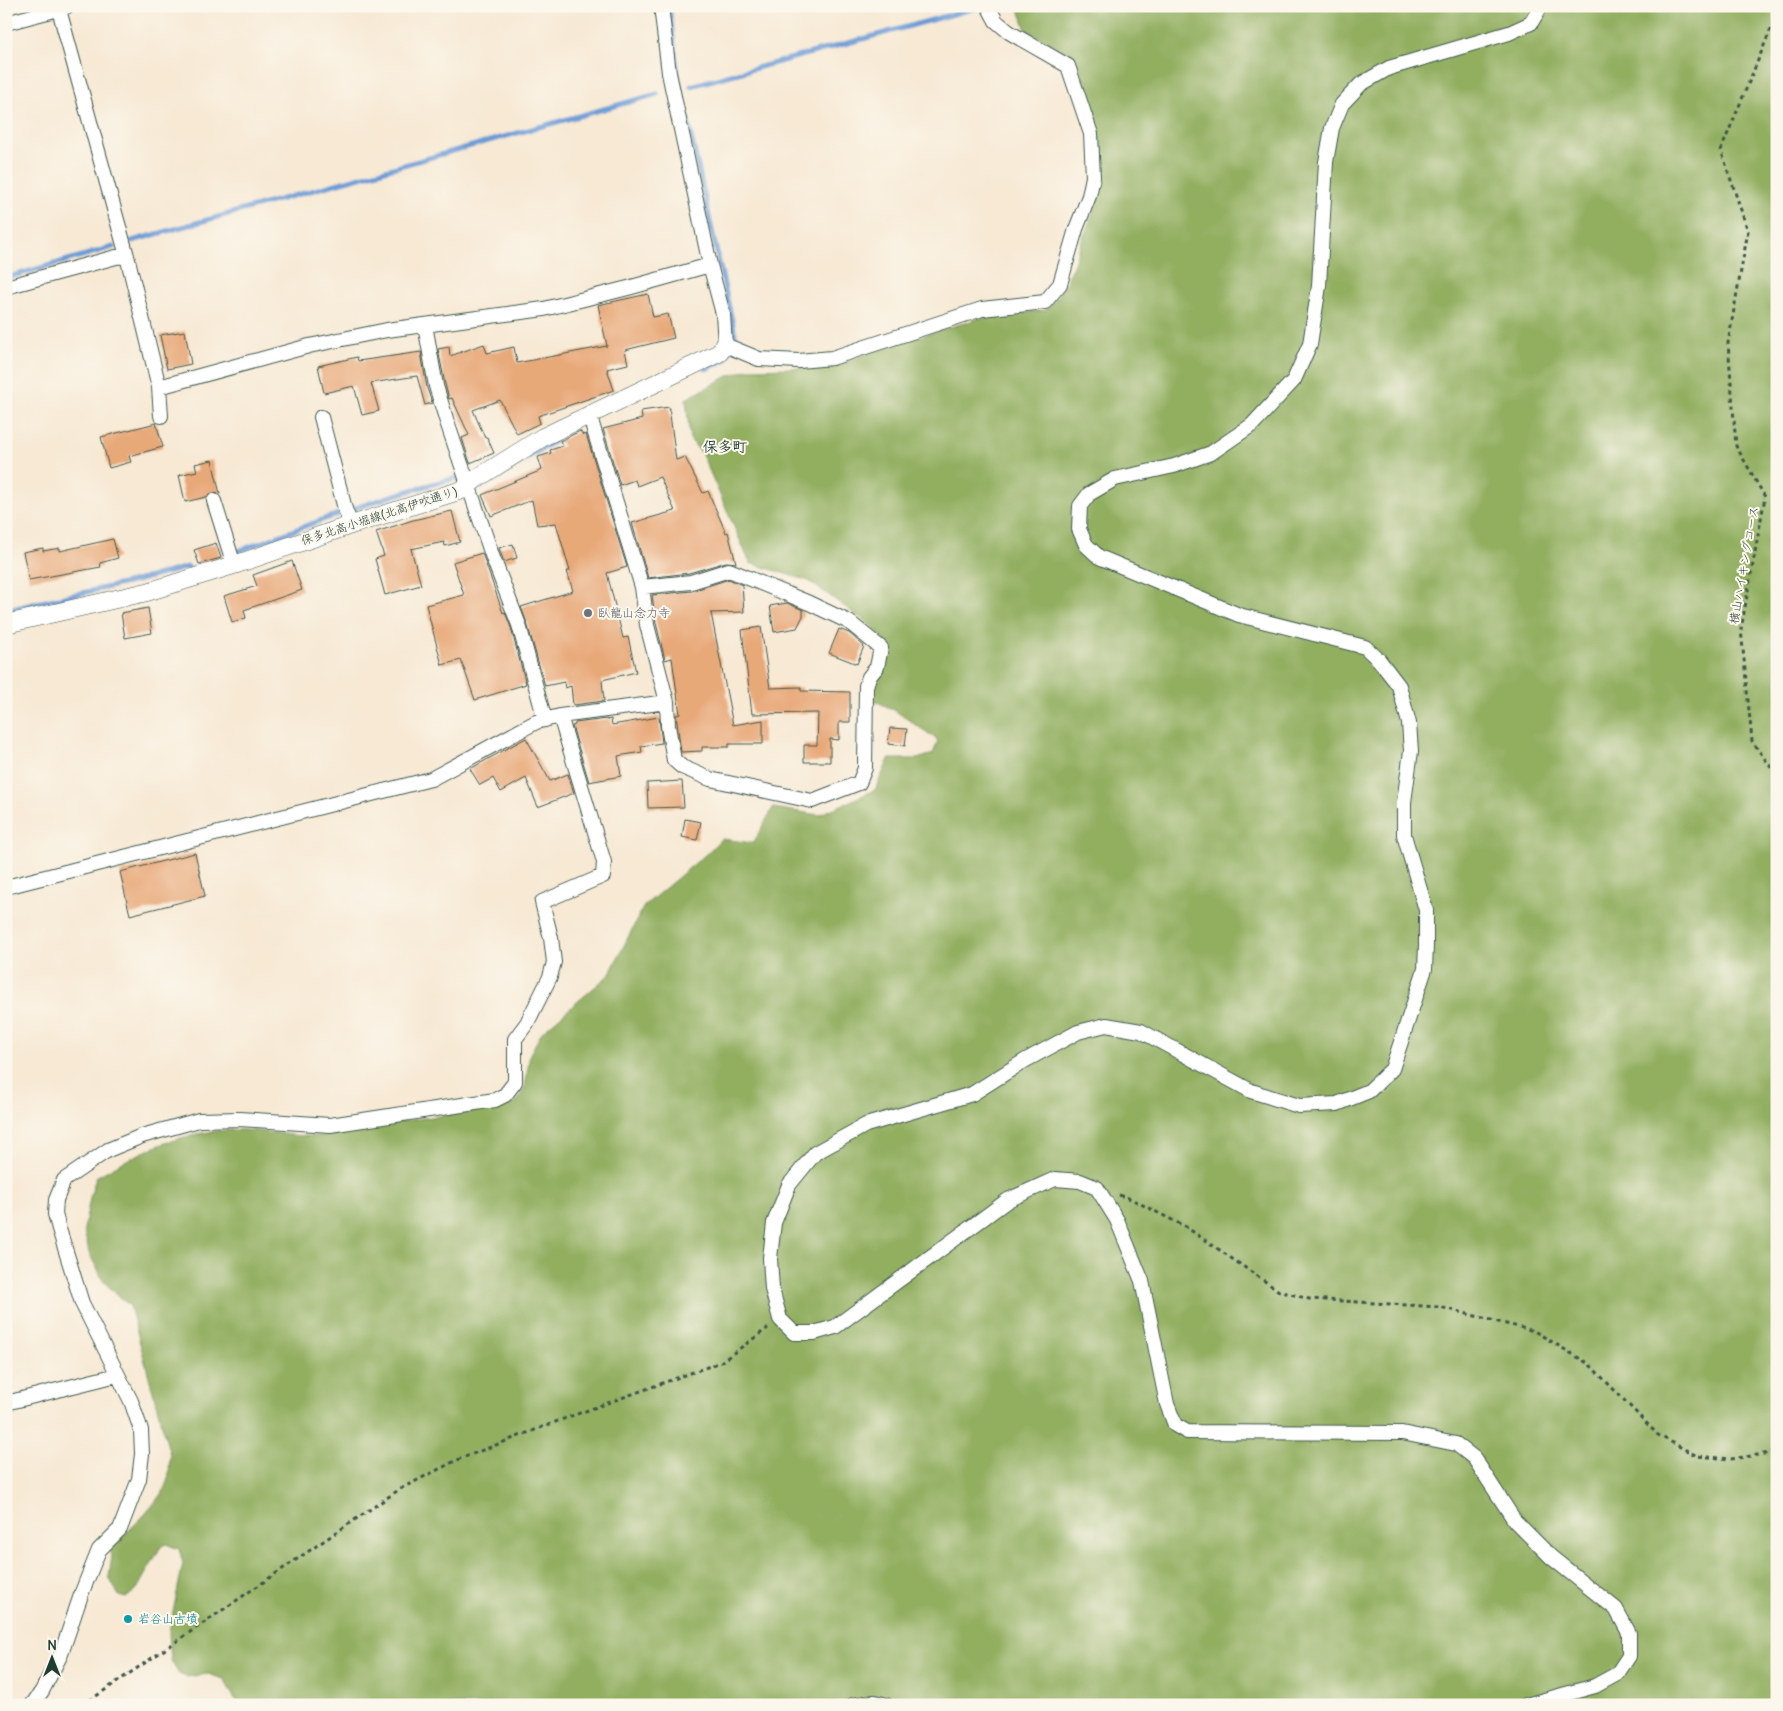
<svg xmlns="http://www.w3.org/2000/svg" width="1783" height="1711" font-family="Delius,'Klee One',sans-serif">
  <rect width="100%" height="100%" fill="#fbf7ec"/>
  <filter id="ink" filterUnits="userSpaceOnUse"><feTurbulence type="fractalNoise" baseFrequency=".02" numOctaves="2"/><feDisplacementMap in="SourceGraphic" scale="10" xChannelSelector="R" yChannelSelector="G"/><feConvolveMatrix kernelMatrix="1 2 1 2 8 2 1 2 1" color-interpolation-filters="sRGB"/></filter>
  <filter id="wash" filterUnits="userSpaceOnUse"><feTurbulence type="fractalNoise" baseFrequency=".0096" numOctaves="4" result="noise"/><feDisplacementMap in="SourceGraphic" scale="20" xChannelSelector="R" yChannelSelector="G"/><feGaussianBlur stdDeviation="1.12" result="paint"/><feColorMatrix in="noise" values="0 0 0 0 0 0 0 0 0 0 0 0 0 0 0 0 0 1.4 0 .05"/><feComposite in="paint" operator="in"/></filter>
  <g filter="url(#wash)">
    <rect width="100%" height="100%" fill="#f7e9d4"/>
    <path fill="#92af61" stroke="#58764a" d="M1018 6H1777V1705H919C897 1691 845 1701 820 1705H238L224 1679 208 1674 186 1677 179 1674 171 1661 169 1632 183 1563 179 1549 166 1544 160 1548 137 1589 126 1598 119 1596 109 1577 112 1556 109 1548C127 1533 159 1504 167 1482 170 1474 169 1464 170 1455L130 1306 104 1282 89 1253 84 1230 90 1198 96 1177C141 1151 182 1131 234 1130 260 1129 289 1137 314 1136 347 1134 379 1125 411 1120 446 1114 482 1113 516 1103L525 1087 530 1054 542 1032 609 975 644 906 705 855 721 839 753 843 773 808 819 815 875 790 889 759H917L933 754 938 740 894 710 869 698 890 648 873 627 809 581 750 563 702 454 690 439 686 399 728 376 749 369 832 367 887 346 984 317 1046 310C1066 288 1072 270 1081 243 1087 228 1094 212 1098 196 1108 146 1091 104 1076 57L1026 30Z"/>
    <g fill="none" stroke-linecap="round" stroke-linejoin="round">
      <path stroke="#6c9cd6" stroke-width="5" d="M669 6 678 77 736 339 725 360 706 369
        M691 86 983 6
        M132 241 657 94
        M6 278 113 247
        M481 486 556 440
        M236 552C309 525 383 495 460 477
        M6 610 136 581 188 567"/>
    </g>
    <g id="blocks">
      <path fill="#e8a979" d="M648 294 653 317 668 314 674 338 625 350 628 364 607 369 614 390 538 416 540 423 517 434 500 400 473 410 485 438 487 437 494 453 470 463 462 438 469 435 452 398 449 399 445 384 438 349 449 347 450 356 484 344 487 353 514 347 517 363 607 346 598 305Z
        M185 331 191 364 167 369 160 335Z
        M421 352 427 388 432 403 425 405 417 376 371 383 379 411 362 415 354 386 324 393 318 366 357 357 358 361Z
        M669 407 676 460 685 457 703 493 708 491 726 533 728 532 736 563 726 562 689 573 648 578 632 523 675 511 660 477 637 486 635 480 620 485 603 429 642 419 641 411Z
        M156 423 163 447 129 456 131 462 109 468 101 437Z
        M580 431 583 435 586 434 627 567 607 573 623 638 628 637 636 672 602 680 604 701 573 705 571 686 565 688 564 682 545 686 527 623 521 607 573 591 567 571H570L556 523 537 525 532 500 491 516 482 495 542 470 538 457 551 453 550 450 563 446 560 441Z
        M212 460 220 494 212 493 206 497 185 502 179 475 197 471 195 464Z
        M452 511 460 542 445 546 444 542 411 549 421 585 385 595 375 559 384 556 376 532 413 520Z
        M113 539 118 558 100 563 101 567 29 580 23 552 43 548V551L60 548V551Z
        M216 543 221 558 199 564 194 550Z
        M513 544 517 558 504 562 499 548Z
        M482 553 503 613 505 612 511 628 526 684 475 700 461 660 442 665 426 605 464 595 453 562Z
        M292 561 302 590 244 610 246 618 232 622 224 596 257 586 253 575Z
        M729 579 742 585 744 612 711 613 733 725 763 720V744H729V747H702V751L681 752 676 715 680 714 672 658 665 660 656 623 652 595 692 591Z
        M787 603 803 610V616L797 628 774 632 770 606Z
        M148 608 152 633 125 638 121 613Z
        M761 627 770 688 801 687V691L850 692V722H839V740L830 739V762H804V745H817L818 713 752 714 742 630Z
        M839 629 849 633 864 646 857 664 829 653Z
        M659 717 662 743 641 746 642 752 618 756 621 776 589 782 572 726 575 725V723L607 719V720L611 719 612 725Z
        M890 728 907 729 905 746 888 744Z
        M526 738 550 781 568 774 574 793 538 807 526 778 501 792 493 778 480 785 470 769Z
        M682 781 684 807 648 808 647 783Z
        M685 819 701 822 697 840 682 837Z
        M195 853 205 896 130 915 120 872Z"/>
    </g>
  </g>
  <g filter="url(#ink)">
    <use href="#blocks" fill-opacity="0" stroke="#3f574c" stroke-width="1"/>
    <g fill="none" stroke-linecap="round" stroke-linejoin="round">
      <defs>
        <path id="minor" d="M58 6 127 256 159 387 309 346 387 330 544 309 628 288 710 265
          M661 6 669 73 710 265 723 314 725 345 759 359 799 361 832 358 982 309 1045 302 1060 284 1076 229 1089 196 1093 177 1091 134 1068 66 1009 32 996 21 988 6
          M6 23 66 7
          M6 287 116 257 127 256
          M425 325 436 386 447 422 493 558 519 625 545 720
          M159 387 161 416
          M321 417 345 509 351 525
          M214 501 234 565
          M642 587 691 582 729 570 809 603 849 622 881 648 877 667 869 677 866 686 865 768 859 783 812 801 710 779 682 767 674 760 668 726 667 702
          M6 887 431 779 536 722 560 716 667 702 647 625 642 587 589 414
          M6 1403 117 1375
          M32 1705 42 1691 61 1654 82 1592 99 1550 120 1529 139 1479 142 1454 141 1430 131 1401 82 1303 59 1229 55 1214 56 1200 64 1180 108 1150 142 1136 199 1120 240 1119 330 1125 495 1100 505 1095 515 1082V1039L527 1023 550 977 554 962 551 938 542 902 603 876 604 862 560 716
          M853 1705 875 1702 886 1705
          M1526 1705 1595 1686 1617 1674 1629 1656V1633L1616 1609 1551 1557 1515 1521 1474 1458 1456 1444 1402 1433 1187 1432 1175 1425 1167 1404 1142 1281 1117 1220 1097 1188 1080 1181 1055 1179 1008 1200 835 1327 814 1333H794L780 1319 772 1289 770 1258 774 1223 789 1185 815 1153 866 1125 972 1094 1026 1060 1078 1032 1106 1025 1141 1031 1251 1091 1299 1106 1337 1104 1369 1091 1392 1069 1425 969 1426 945V910L1404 835V802L1411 751 1409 723 1399 686 1379 660 1365 647 1239 615 1099 557 1086 545 1079 529 1080 506 1089 494 1115 479 1174 466 1211 453 1252 425 1294 380 1310 344 1319 286 1326 162 1332 128 1342 104 1361 84 1389 68 1509 33 1531 23 1541 6"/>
        <path id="tertiary" d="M6 624 147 592 234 565 351 525 462 490 476 479 543 437 719 353 725 345"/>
      </defs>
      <use href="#minor" stroke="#3f574c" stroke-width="16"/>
      <use href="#tertiary" stroke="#3f574c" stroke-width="19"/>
      <path stroke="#3f574c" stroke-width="3" stroke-dasharray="4 4" stroke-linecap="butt" d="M1777 14 1721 150 1748 231 1728 343 1736 446 1765 497 1741 629 1752 741 1777 776
        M1119 1195 1131 1199 1186 1227 1279 1291 1309 1299 1440 1307 1534 1331 1589 1364 1658 1435 1697 1456 1731 1459 1777 1452
        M83 1705 400 1489 457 1460 566 1418 721 1362 768 1328"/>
      <use href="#minor" stroke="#fff" stroke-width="14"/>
      <use href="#tertiary" stroke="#fff" stroke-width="18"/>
    </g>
  </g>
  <circle fill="#6b7280" stroke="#fbf7ec" stroke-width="2" cx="588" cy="613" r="5"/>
  <circle fill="#0f9aa8" stroke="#fbf7ec" stroke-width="2" cx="128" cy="1619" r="5"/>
  <g text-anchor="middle" stroke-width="4" stroke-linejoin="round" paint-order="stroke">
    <g font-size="12" fill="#1f3d34" stroke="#fbf7ec">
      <text transform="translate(379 516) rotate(-18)" y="4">保多北高小堀線(北高伊吹通り)</text>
      <text transform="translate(1744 565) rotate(-80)" y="4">横山ハイキングコース</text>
    </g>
    <g font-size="12" fill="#5b616d" stroke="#fbf7ec" text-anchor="start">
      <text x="598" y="617">臥龍山念力寺</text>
    </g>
    <g font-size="12" fill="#0d838f" stroke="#fbf7ec" text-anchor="start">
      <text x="138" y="1623">岩谷山古墳</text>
    </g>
    <g font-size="15" font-weight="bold" fill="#1f3d34" stroke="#fbf7ec">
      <text x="725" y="452">保多町</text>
    </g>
  </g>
  <rect width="1783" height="1711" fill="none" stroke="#fbf7ec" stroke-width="25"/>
  <g transform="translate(52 1658)" stroke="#fbf7ec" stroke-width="4" paint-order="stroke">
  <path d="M0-4L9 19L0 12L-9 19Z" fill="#1f3d34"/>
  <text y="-8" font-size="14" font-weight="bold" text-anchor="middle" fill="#1f3d34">N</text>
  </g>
</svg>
